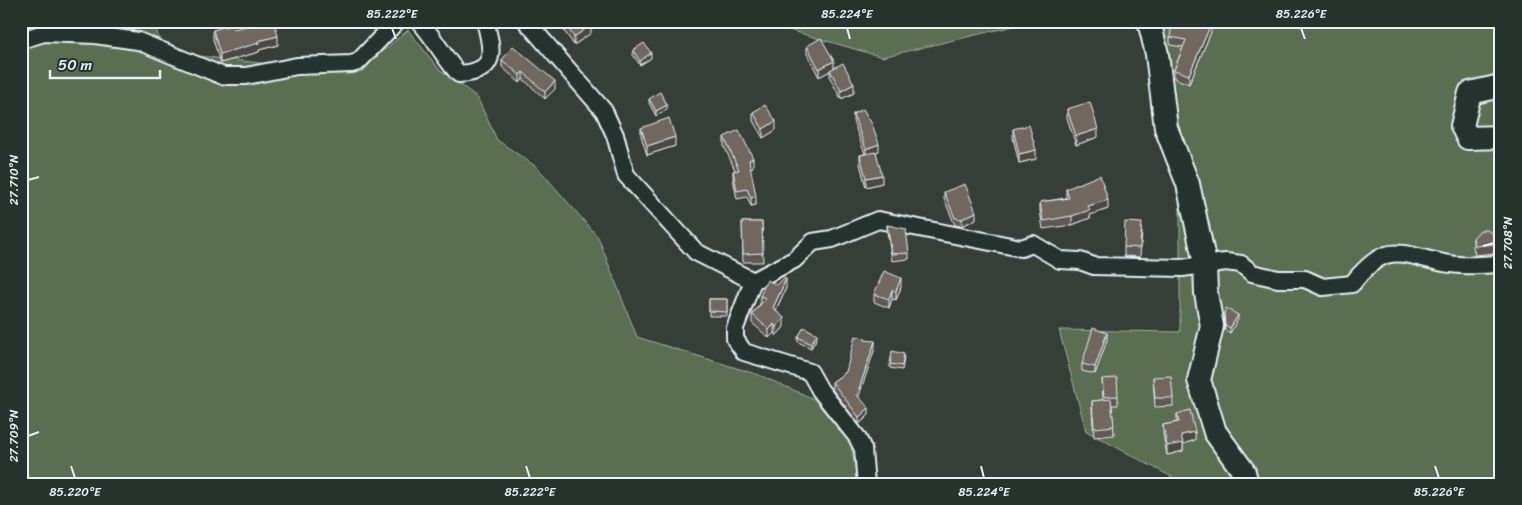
<svg xmlns="http://www.w3.org/2000/svg" width="1522" height="505" font-family="Sriracha,sans-serif">
  <rect width="100%" height="100%" fill="#353e37"/>
  <filter id="ink" filterUnits="userSpaceOnUse"><feTurbulence type="fractalNoise" baseFrequency=".02" numOctaves="2"/><feDisplacementMap in="SourceGraphic" scale="10" xChannelSelector="R" yChannelSelector="G"/><feConvolveMatrix kernelMatrix="1 2 1 2 8 2 1 2 1" color-interpolation-filters="sRGB"/></filter>
  <g filter="url(#ink)">
    <path fill="#5a6e51" stroke="#a1b0a4" d="M21 21H153L164 52 355 74 408 30 439 69 477 97 497 140 538 168 598 237 637 337 759 375 814 399 851 445 858 484H21Z
      M758 21H1035L882 57Z
      M1147 21H1501V484H1185L1086 431 1059 330 1180 332V203Z"/>
    <g fill="none" stroke-linecap="round" stroke-linejoin="round">
      <defs>
        <path id="street" d="M419 21C435 38 443 57 459 74 498 72 493 51 485 21
          M526 21 604 111 615 135 626 175 696 252 753 281 735 328V339L744 352 810 372 820 390 857 437 863 449 866 484
          M21 40 44 33 95 35 138 41 223 76H246L297 66 351 64 358 62 397 21
          M753 281 794 260 813 242 832 239 878 220 1021 248 1033 244 1060 260 1080 261 1094 266 1182 268 1226 262 1241 264 1252 273 1278 279H1305L1323 287 1352 284C1389 237 1401 256 1450 264 1466 267 1485 264 1501 264"/>
        <path id="secondary" d="M1149 21 1157 54 1166 128 1188 184 1205 264 1206 293 1212 326 1199 380 1215 432 1244 472 1247 484
          M1501 86 1470 93 1462 126 1468 138 1501 137"/>
      </defs>
      <use href="#street" stroke="#e8f1f8" stroke-width="20"/>
      <use href="#secondary" stroke="#e8f1f8" stroke-width="26"/>
      <use href="#street" stroke="#26332d" stroke-width="16"/>
      <use href="#secondary" stroke="#26332d" stroke-width="22"/>
    </g>
    <path fill="#5f5952" stroke="#e8f1f8" d="M557 21H588L591 33 574 45Z
      M233 29 278 45 259 50V52L220 63 213 39V30Z
      M1211 32 1189 84 1174 78V70L1183 47 1170 45V37Z
      M807 46 834 68 854 93 841 99 830 78V71L819 77 807 54Z
      M633 50 651 58 640 65 633 55Z
      M502 60 555 89 545 99 523 79 520 83 502 67Z
      M649 99 667 109 656 116 649 103Z
      M1067 109 1098 137 1076 145 1067 118Z
      M753 112 776 130 763 138 753 121Z
      M853 114 879 151 876 152 882 183 866 187 860 164V155L865 154 853 121Z
      M641 128 675 146 647 155 641 136Z
      M1013 129 1036 159 1019 163 1013 138Z
      M724 137 753 167 750 168 756 205 751 206 747 197 737 199 733 179V171L735 170 724 146Z
      M1066 189 1108 209 1090 215V218L1072 225 1043 229 1040 211V202L1066 198Z
      M944 192 976 219 962 226 955 225 944 199Z
      M742 222H762L763 262H743Z
      M887 225 909 253V259L892 261 887 232Z
      M1142 232 1140 257 1124 256V247Z
      M1473 238 1495 244V253L1475 255 1473 247Z
      M777 285 786 288 776 310 784 327 776 336 774 333 769 338 752 323V314L760 304V296Z
      M901 287 896 300 892 299 889 308 874 302V294Z
      M709 299H727V316H709Z
      M1224 313 1238 319 1230 333 1225 330Z
      M798 337 817 338 811 348 798 342Z
      M865 340 875 348 858 397 869 415 859 424 832 389V382L846 372Z
      M1107 340 1095 374 1082 371V364Z
      M904 358 902 370 890 368V364Z
      M1153 377 1173 398V406L1155 407Z
      M1102 379 1118 396V405H1112L1114 435 1094 437 1092 410V401L1103 400Z
      M1177 414 1195 440 1183 444V451L1167 455 1163 434V425L1177 422Z"/>
    <path fill="#4e4942" stroke="#e8f1f8" d="M1211 24V32L1189 84V75Z
      M591 25V33L574 45V37Z
      M278 36V45L259 50V52L220 63V54L258 41Z
      M651 53V58L640 65V61Z
      M834 61V69L830 70V71L819 77V69Z
      M523 72V79L520 83V75Z
      M555 81V89L545 99V92Z
      M854 84V93L841 99V91Z
      M667 105V109L656 116V111Z
      M776 121V130L763 138V129Z
      M1098 129V137L1076 145V136Z
      M675 137V146L647 155V146Z
      M879 144V151L866 156V149Z
      M1036 150V159L1019 163V154Z
      M753 158V167L749 169V160Z
      M882 175V183L866 187V178Z
      M756 196V205L751 206V198Z
      M1108 200V209L1090 215V218L1072 225V216L1088 206Z
      M976 212V219L962 226V219Z
      M901 278V287L896 300V291Z
      M786 279V288L773 316V308Z
      M892 290V299L889 308V299Z
      M1238 315V319L1230 333V328Z
      M784 318V327L776 336V327Z
      M774 324V333L769 338V330Z
      M1107 333V340L1095 374V367Z
      M817 334V338L811 348V344Z
      M875 341V348L857 402V395Z
      M869 408V415L859 424V417Z
      M1195 432V440L1183 444V451L1167 455V446L1181 435Z"/>
    <path fill="#6f685f" stroke="#e8f1f8" d="M271 21H274L278 36 258 41 259 43 220 54 213 30 231 25 233 29Z
      M563 21H588L591 25 574 37Z
      M1194 21H1203L1211 24 1189 75 1174 70 1186 40 1170 37 1172 23 1192 26Z
      M821 38 834 61 819 69 807 46Z
      M644 43 651 53 640 61 633 50Z
      M513 46 555 81 545 92 523 72 520 75 502 60Z
      M843 63 854 84 841 91 830 70Z
      M660 92 667 105 656 111 649 99Z
      M1090 102 1098 129 1076 136 1067 109Z
      M765 105 776 121 763 129 753 112Z
      M863 109 872 124 879 144 866 149 853 114Z
      M669 118 675 137 647 146 641 128Z
      M1029 125 1036 150 1019 154 1013 129Z
      M739 130 753 158 749 160 756 196 751 198 747 189 737 191 733 171 739 170 724 137Z
      M876 152 882 175 866 178 860 155Z
      M1100 175 1108 200 1088 206 1090 210 1072 216 1043 221 1040 202 1069 198 1066 189Z
      M965 184 976 212 962 219 955 218 944 192Z
      M742 222H762L763 253 743 254Z
      M1125 222 1142 223 1140 248 1124 247Z
      M887 225 906 229 909 253 892 254Z
      M1480 230H1487L1493 234 1495 244 1475 246 1473 238Z
      M884 271 901 278 896 291 892 290 889 299 874 294Z
      M784 278 786 279 773 308 784 318 776 327 774 324 769 330 752 314 766 298 760 296 767 280 777 285Z
      M709 299H727V312L709 311Z
      M1226 308 1238 315 1230 328 1225 325 1224 313Z
      M804 327 817 334 811 344 798 337Z
      M1093 328 1107 333 1095 367 1082 364Z
      M855 336 865 338V340L875 341 857 395 869 408 859 417 832 382 846 372Z
      M892 351 904 354 902 366 890 364Z
      M1171 376 1173 398H1155L1153 377Z
      M1117 378 1118 396 1104 397 1102 379Z
      M1111 399 1114 426 1094 428 1092 401Z
      M1190 410 1195 432 1181 435 1183 443 1167 446 1163 425 1179 422 1177 414Z"/>
  </g>
  <path fill="none" stroke="#e8f1f8" stroke-width="2" d="M392 28 396 39M847 28 850 39M1301 28 1305 39M28 180 39 177M1483 246 1494 243M28 436 39 432M71 466 75 478M526 466 530 478M981 466 984 478M1435 466 1439 478"/>
  <rect width="1522" height="505" fill="none" stroke="#26332d" stroke-width="55"/>
  <path d="M50 70v8h110v-8" fill="none" stroke="#e8f1f8" stroke-width="2.5"/>
  <text x="58" y="70" font-size="15" fill="#e8f1f8" stroke="#26332d" stroke-width="4" paint-order="stroke">50 m</text>
  <rect x="28" y="28" width="1466" height="450" fill="none" stroke="#e8f1f8" stroke-width="2"/>
  <g font-size="12" text-anchor="middle" fill="#e8f1f8">
    <text x="392" y="18">85.222°E</text>
    <text x="847" y="18">85.224°E</text>
    <text x="1301" y="18">85.226°E</text>
    <text transform="translate(14 180) rotate(-90)" y="4">27.710°N</text>
    <text transform="translate(1508 243) rotate(-90)" y="4">27.708°N</text>
    <text transform="translate(14 436) rotate(-90)" y="4">27.709°N</text>
    <text x="75" y="496">85.220°E</text>
    <text x="530" y="496">85.222°E</text>
    <text x="984" y="496">85.224°E</text>
    <text x="1439" y="496">85.226°E</text>
  </g>
</svg>
